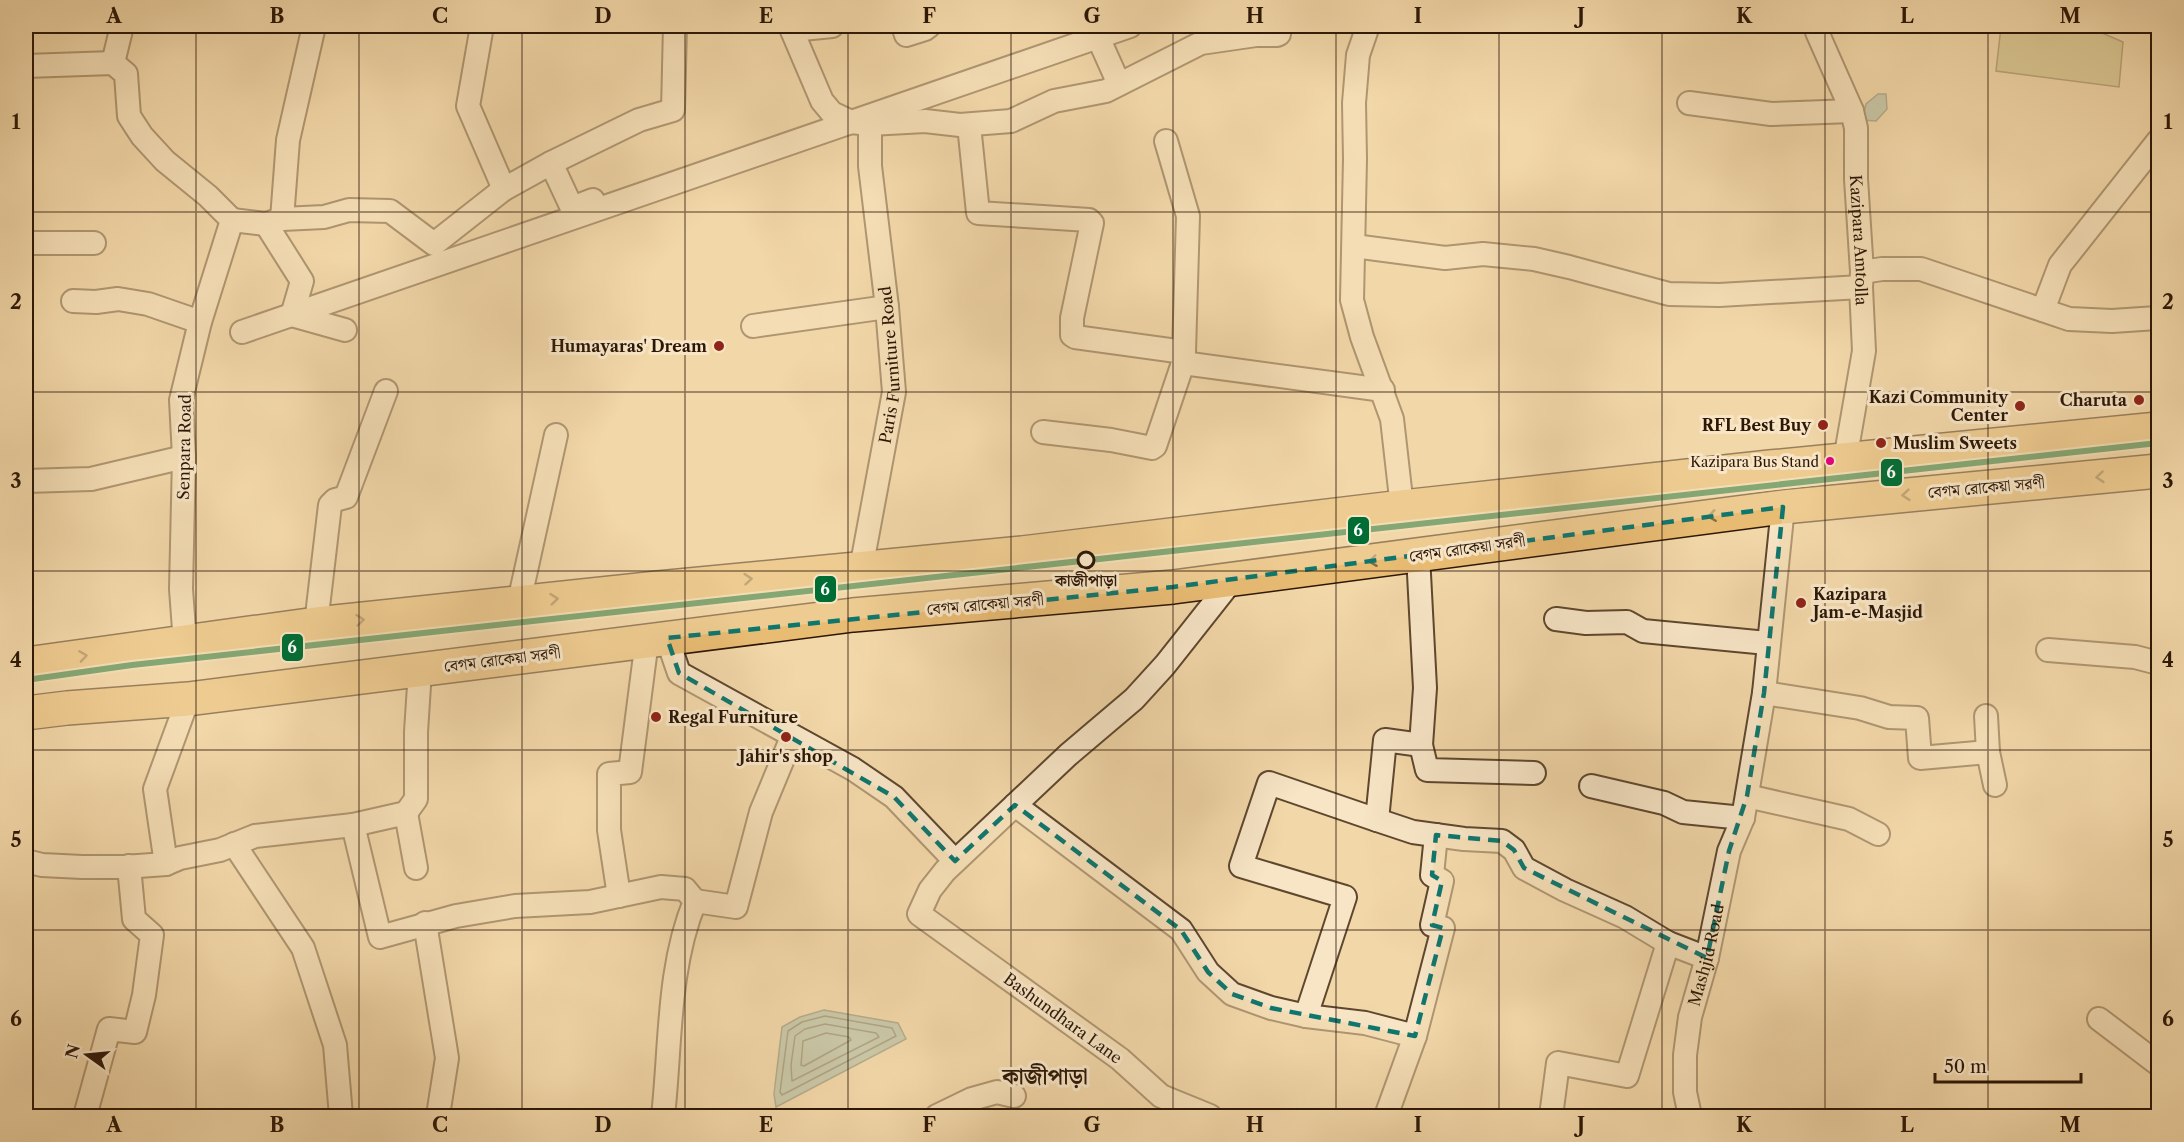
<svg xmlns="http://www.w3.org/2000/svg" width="2184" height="1142" font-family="'Libre Caslon Text','Noto Serif Bengali',serif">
  <rect width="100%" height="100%" fill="#f2d7a8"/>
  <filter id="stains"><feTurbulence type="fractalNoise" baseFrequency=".00333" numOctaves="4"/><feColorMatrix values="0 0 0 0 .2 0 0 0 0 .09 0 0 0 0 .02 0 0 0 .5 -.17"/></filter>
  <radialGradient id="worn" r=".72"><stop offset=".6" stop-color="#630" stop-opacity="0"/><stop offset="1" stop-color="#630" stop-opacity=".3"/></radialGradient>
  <path fill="#c3bc82" stroke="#786a44" stroke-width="1.5" d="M2086 26 2123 42 2119 87 1996 71 2001 27Z"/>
  <path fill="#9bb9aa" stroke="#6f7869" stroke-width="1.5" d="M1878 94H1886L1887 109 1876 121 1862 120 1866 104Z
    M824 1010 898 1023 906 1039 776 1107 774 1094 782 1027 800 1017Z"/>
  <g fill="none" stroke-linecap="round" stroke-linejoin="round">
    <path stroke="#646858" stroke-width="1.5" d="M825 1016 892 1028 896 1036 782 1095 780 1092 788 1031 802 1022Z
      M825 1024 876 1033 879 1037 792 1081 791 1065 795 1036 805 1029Z
      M826 1033 849 1037 851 1040 804 1066 801 1065 803 1041Z"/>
    <defs>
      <g id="street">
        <path d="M482 26 468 106 504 189"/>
        <path d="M790 26 822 101 832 113 851 122 870 124 925 121 960 125 1011 121 1054 101 1106 91 1201 43 1256 35H1277L1279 34 1280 26"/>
        <path d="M903 26 906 35 925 29 929 26"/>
        <path d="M1093 26 1119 84"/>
        <path d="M1368 26 1358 55 1354 103 1355 159 1352 300 1362 337 1392 419 1402 507"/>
        <path id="s1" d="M1817 26V32L1852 111 1856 128V179L1862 272 1861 287 1864 351 1845 460"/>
        <path d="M792 30 832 26"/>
        <path d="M113 63 122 26"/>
        <path d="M26 66 113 63 126 74 129 116 142 136 165 161 208 196 232 220 200 322 181 400 184 457 181 589 185 643"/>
        <path d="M1689 103 1771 114 1852 111"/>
        <path d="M969 125 978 213 1089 220 1092 223 1072 318V335L1075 337 1184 352"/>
        <path d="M551 163 572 208 593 200"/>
        <path d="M282 219 288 140 314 26"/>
        <path d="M232 220 266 224 282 219 324 217 349 210 390 211 434 244 504 189 551 163 639 120 673 110 675 26"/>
        <path d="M266 224 302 281 293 312 295 316 345 330"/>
        <path d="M26 243H94"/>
        <path d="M1354 246 1445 258 1483 254 1534 259 1569 267 1669 294 1719 295 1861 287"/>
        <path d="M1862 272 1882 269H1921L2069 319 2112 321 2157 318"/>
        <path d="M73 301 96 302 118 299 148 304 200 322"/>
        <path d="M2043 310 2060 265 2158 141"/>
        <path d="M753 326 887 307"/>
        <path d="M242 332 1130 26"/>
        <path d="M1183 363 1383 390"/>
        <path d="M1043 432 1111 440 1152 448 1155 446 1183 363 1184 352 1188 216 1166 141"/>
        <path d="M26 481 91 479 184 457"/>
        <path id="s2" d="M861 569 894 392 887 307 870 166V124"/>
        <path d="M519 602 556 435"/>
        <path d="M1556 619 1586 623 1627 622 1643 631 1767 643"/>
        <path d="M316 624 330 505 335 500 346 497 386 391"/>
        <path d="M667 638 679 673 853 769 894 797 955 861"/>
        <path d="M2048 650 2135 657 2158 663"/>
        <path d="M1764 693 1860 708 1889 717 1917 718 1920 758 1988 752"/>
        <path d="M1986 716 1988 752 1995 785"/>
        <path d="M1421 745 1427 770 1534 773"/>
        <path d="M1591 786 1664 803 1683 812 1743 818"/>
        <path d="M1747 796 1849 819 1878 834"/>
        <path d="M1015 805 1181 930 1208 972 1232 994 1271 1008 1306 1016 1365 1023 1415 1036"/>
        <path d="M406 813 416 868"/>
        <path d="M1377 820 1413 832 1464 839 1502 841 1514 850 1524 868 1565 890 1625 917 1668 943 1707 958"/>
        <path d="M353 825 380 937 456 916 515 906 590 902 661 887 685 889 695 901C667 969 671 1045 663 1116"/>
        <path d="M234 844 303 948 335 1045 341 1116"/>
        <path d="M26 861 42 865 82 867H124L166 864 180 858 220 850 255 836 353 825 406 813 416 799V732L420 670"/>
        <path d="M166 864 155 789 188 699"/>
        <path d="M619 896 609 830V774L630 772 647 640"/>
        <path d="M695 901 736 907 761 812 792 737"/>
        <path d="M425 923 447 1058 439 1109"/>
        <path d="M1306 1016 1345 897 1241 866 1269 783 1377 820 1385 740 1421 745 1425 688 1418 555"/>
        <path d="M2099 1019 2158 1064"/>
        <path d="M85 1116 109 1029 135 1032 144 995 152 935 134 919 129 866"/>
        <path d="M937 1116 972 1099 997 1092 1014 1096"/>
        <path d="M1210 1116 1161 1096 1120 1059 919 914 930 890 945 871 1068 755 1134 699 1165 665 1233 579"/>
        <path d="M1386 1116 1415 1036 1443 928 1432 925 1442 881 1432 875 1436 835"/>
        <path d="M1551 1116 1558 1063 1627 1076 1668 943"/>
        <path id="s3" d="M1690 1116 1685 1092V1055L1690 1017 1707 958 1729 851 1743 818 1764 693 1783 507"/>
      </g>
      <path id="primary" d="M26 664 316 624 658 588 1022 553 1402 507 1770 467 2158 429
        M26 713 67 708 188 699 853 615 1173 587 1783 507 2158 471"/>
    </defs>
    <use href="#street" stroke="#5e472f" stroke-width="26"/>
    <use href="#primary" stroke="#2c1707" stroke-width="36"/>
    <use href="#street" stroke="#f7e5c6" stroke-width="22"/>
    <use href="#primary" stroke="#e9bc74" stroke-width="33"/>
    <defs>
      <path id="metro-1" d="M26 680 132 665 2158 443"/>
    </defs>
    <use href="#metro-1" stroke="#f7e5c6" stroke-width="10"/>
    <use href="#metro-1" stroke="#006e34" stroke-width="6"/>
  </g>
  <defs><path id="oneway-chevron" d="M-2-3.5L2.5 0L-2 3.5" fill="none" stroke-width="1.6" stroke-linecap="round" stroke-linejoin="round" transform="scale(1.5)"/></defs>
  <g stroke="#8a6a3e">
    <use href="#oneway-chevron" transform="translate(2100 477) rotate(175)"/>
    <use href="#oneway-chevron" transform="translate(1906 495) rotate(175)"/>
    <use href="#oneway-chevron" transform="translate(1712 516) rotate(172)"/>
    <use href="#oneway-chevron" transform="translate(1373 561) rotate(173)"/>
    <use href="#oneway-chevron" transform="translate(748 579) rotate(-5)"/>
    <use href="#oneway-chevron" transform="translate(554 599) rotate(-6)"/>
    <use href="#oneway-chevron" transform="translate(360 620) rotate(-6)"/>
    <use href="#oneway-chevron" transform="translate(83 656) rotate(-8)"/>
  </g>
  <path d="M0 0H2184V1142H0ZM1783 507 1764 693 1747 796 1729 851 1707 958 1524 868 1514 850 1502 841 1436 835 1432 875 1442 881 1432 925 1443 928 1415 1036 1271 1008 1232 994 1208 972 1181 930 1015 805 955 861 894 797 679 673 667 638 1173 587Z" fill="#f2d7a8" fill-opacity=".55" fill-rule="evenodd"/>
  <path fill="none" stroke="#0f766e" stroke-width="4.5" stroke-dasharray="12 8" stroke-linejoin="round" d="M1783 507 1764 693 1747 796 1729 851 1707 958 1524 868 1514 850 1502 841 1436 835 1432 875 1442 881 1432 925 1443 928 1415 1036 1271 1008 1232 994 1208 972 1181 930 1015 805 955 861 894 797 679 673 667 638 1173 587Z"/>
  <path fill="none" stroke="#2c1707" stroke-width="1.5" stroke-opacity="0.55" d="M196 26V1116M359 26V1116M522 26V1116M685 26V1116M848 26V1116M1011 26V1116M1173 26V1116M1336 26V1116M1499 26V1116M1662 26V1116M1825 26V1116M1988 26V1116M26 212H2158M26 392H2158M26 571H2158M26 750H2158M26 930H2158"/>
  <g fill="#8f2418" stroke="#f7e5c6" stroke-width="2">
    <circle cx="719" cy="346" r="6"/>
    <circle cx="2139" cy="400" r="6"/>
    <circle cx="2020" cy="406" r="6"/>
    <circle cx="1823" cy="425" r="6"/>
    <circle cx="1881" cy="443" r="6"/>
    <circle cx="1801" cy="603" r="6"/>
    <circle cx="656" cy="717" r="6"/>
    <circle cx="786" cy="737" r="6"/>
  </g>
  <circle fill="#e5007d" stroke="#f7e5c6" stroke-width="2" cx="1830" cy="461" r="5"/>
  <circle fill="#f7e5c6" stroke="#2c1707" stroke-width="3" cx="1086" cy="560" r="8"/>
  <g text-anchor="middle" stroke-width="6" stroke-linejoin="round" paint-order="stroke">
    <g font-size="14" fill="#2c1707" stroke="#f7e5c6" text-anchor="end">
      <text x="1819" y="467">Kazipara Bus Stand</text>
    </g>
    <g font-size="16" fill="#2c1707" stroke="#f7e5c6">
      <text dy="6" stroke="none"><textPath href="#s1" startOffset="222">Kazipara Amtolla</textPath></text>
      <text dy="6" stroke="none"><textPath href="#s2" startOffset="207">Paris Furniture Road</textPath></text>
      <text transform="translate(184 447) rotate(-89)" y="6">Senpara Road</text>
      <text transform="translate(1986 487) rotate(-5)" y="6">বেগম রোকেয়া সরণী</text>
      <text transform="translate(1467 548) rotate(-8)" y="6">বেগম রোকেয়া সরণী</text>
      <text transform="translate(985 604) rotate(-5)" y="6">বেগম রোকেয়া সরণী</text>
      <text transform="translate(502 659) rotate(-7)" y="6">বেগম রোকেয়া সরণী</text>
      <text dy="6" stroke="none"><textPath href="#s3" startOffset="164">Mashjid Road</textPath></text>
      <text transform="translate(1063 1018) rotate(36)" y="6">Bashundhara Lane</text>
    </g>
    <g font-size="16" font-weight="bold" fill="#2c1707" stroke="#f7e5c6" text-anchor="end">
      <text x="707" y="352">Humayaras' Dream</text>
      <text x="2008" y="403">Kazi Community<tspan x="2008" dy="18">Center</tspan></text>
      <text x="2127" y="406">Charuta</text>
      <text x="1811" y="431">RFL Best Buy</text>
      <text x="1893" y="449" text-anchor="start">Muslim Sweets</text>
      <text x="1813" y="600" text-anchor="start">Kazipara<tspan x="1813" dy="18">Jam-e-Masjid</tspan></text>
      <text x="668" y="723" text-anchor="start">Regal Furniture</text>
      <text x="786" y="762" text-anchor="middle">Jahir's shop</text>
    </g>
    <g font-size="16" font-weight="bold" fill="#2c1707" stroke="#f7e5c6">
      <text x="1086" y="586">কাজীপাড়া</text>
    </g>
    <g font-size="22" font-weight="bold" fill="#2c1707" stroke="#f7e5c6">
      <text x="1045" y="1084">কাজীপাড়া</text>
    </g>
  </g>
  <g stroke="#f7e5c6" stroke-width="2">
    <rect x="1880" y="458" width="23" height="29" rx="6" fill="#006e34"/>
    <rect x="1347" y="516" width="23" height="29" rx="6" fill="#006e34"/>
    <rect x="814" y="575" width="23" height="28" rx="6" fill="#006e34"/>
    <rect x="281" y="633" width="23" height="29" rx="6" fill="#006e34"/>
  </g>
  <g font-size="16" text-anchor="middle" font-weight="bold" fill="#fff">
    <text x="1891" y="478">6</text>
    <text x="1358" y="536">6</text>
    <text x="825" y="595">6</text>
    <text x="292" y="653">6</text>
  </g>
  <rect width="2184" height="1142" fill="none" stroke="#f2d7a8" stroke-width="66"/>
  <g transform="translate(87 1055) rotate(285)" stroke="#f7e5c6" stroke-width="4.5" paint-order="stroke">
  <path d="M0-4.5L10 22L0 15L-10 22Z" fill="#2c1707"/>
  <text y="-9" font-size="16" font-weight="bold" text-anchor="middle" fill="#2c1707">N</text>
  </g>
  <path d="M1935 1073v9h146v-9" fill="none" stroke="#2c1707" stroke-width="3"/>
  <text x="1944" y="1073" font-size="18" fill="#2c1707" stroke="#f7e5c6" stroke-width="4.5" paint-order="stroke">50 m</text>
  <rect x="33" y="33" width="2118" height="1076" fill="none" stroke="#2c1707" stroke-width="2"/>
  <g font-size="20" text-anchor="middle" font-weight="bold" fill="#2c1707">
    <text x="114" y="23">A</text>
    <text x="277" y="23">B</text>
    <text x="440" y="23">C</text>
    <text x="603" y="23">D</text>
    <text x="766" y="23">E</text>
    <text x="929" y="23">F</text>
    <text x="1092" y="23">G</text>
    <text x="1255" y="23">H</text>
    <text x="1418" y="23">I</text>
    <text x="1581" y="23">J</text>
    <text x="1744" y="23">K</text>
    <text x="1907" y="23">L</text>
    <text x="2070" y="23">M</text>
    <text x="16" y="129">1</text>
    <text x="2168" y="129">1</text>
    <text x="16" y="309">2</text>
    <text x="2168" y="309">2</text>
    <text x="16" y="488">3</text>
    <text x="2168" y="488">3</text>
    <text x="16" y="667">4</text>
    <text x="2168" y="667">4</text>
    <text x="16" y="847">5</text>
    <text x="2168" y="847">5</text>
    <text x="16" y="1026">6</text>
    <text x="2168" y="1026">6</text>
    <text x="114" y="1132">A</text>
    <text x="277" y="1132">B</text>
    <text x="440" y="1132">C</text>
    <text x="603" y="1132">D</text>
    <text x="766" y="1132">E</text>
    <text x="929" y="1132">F</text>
    <text x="1092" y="1132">G</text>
    <text x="1255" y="1132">H</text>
    <text x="1418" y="1132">I</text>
    <text x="1581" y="1132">J</text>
    <text x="1744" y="1132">K</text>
    <text x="1907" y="1132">L</text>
    <text x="2070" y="1132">M</text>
  </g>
  <rect width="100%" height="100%" filter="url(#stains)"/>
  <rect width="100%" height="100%" fill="url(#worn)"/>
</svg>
